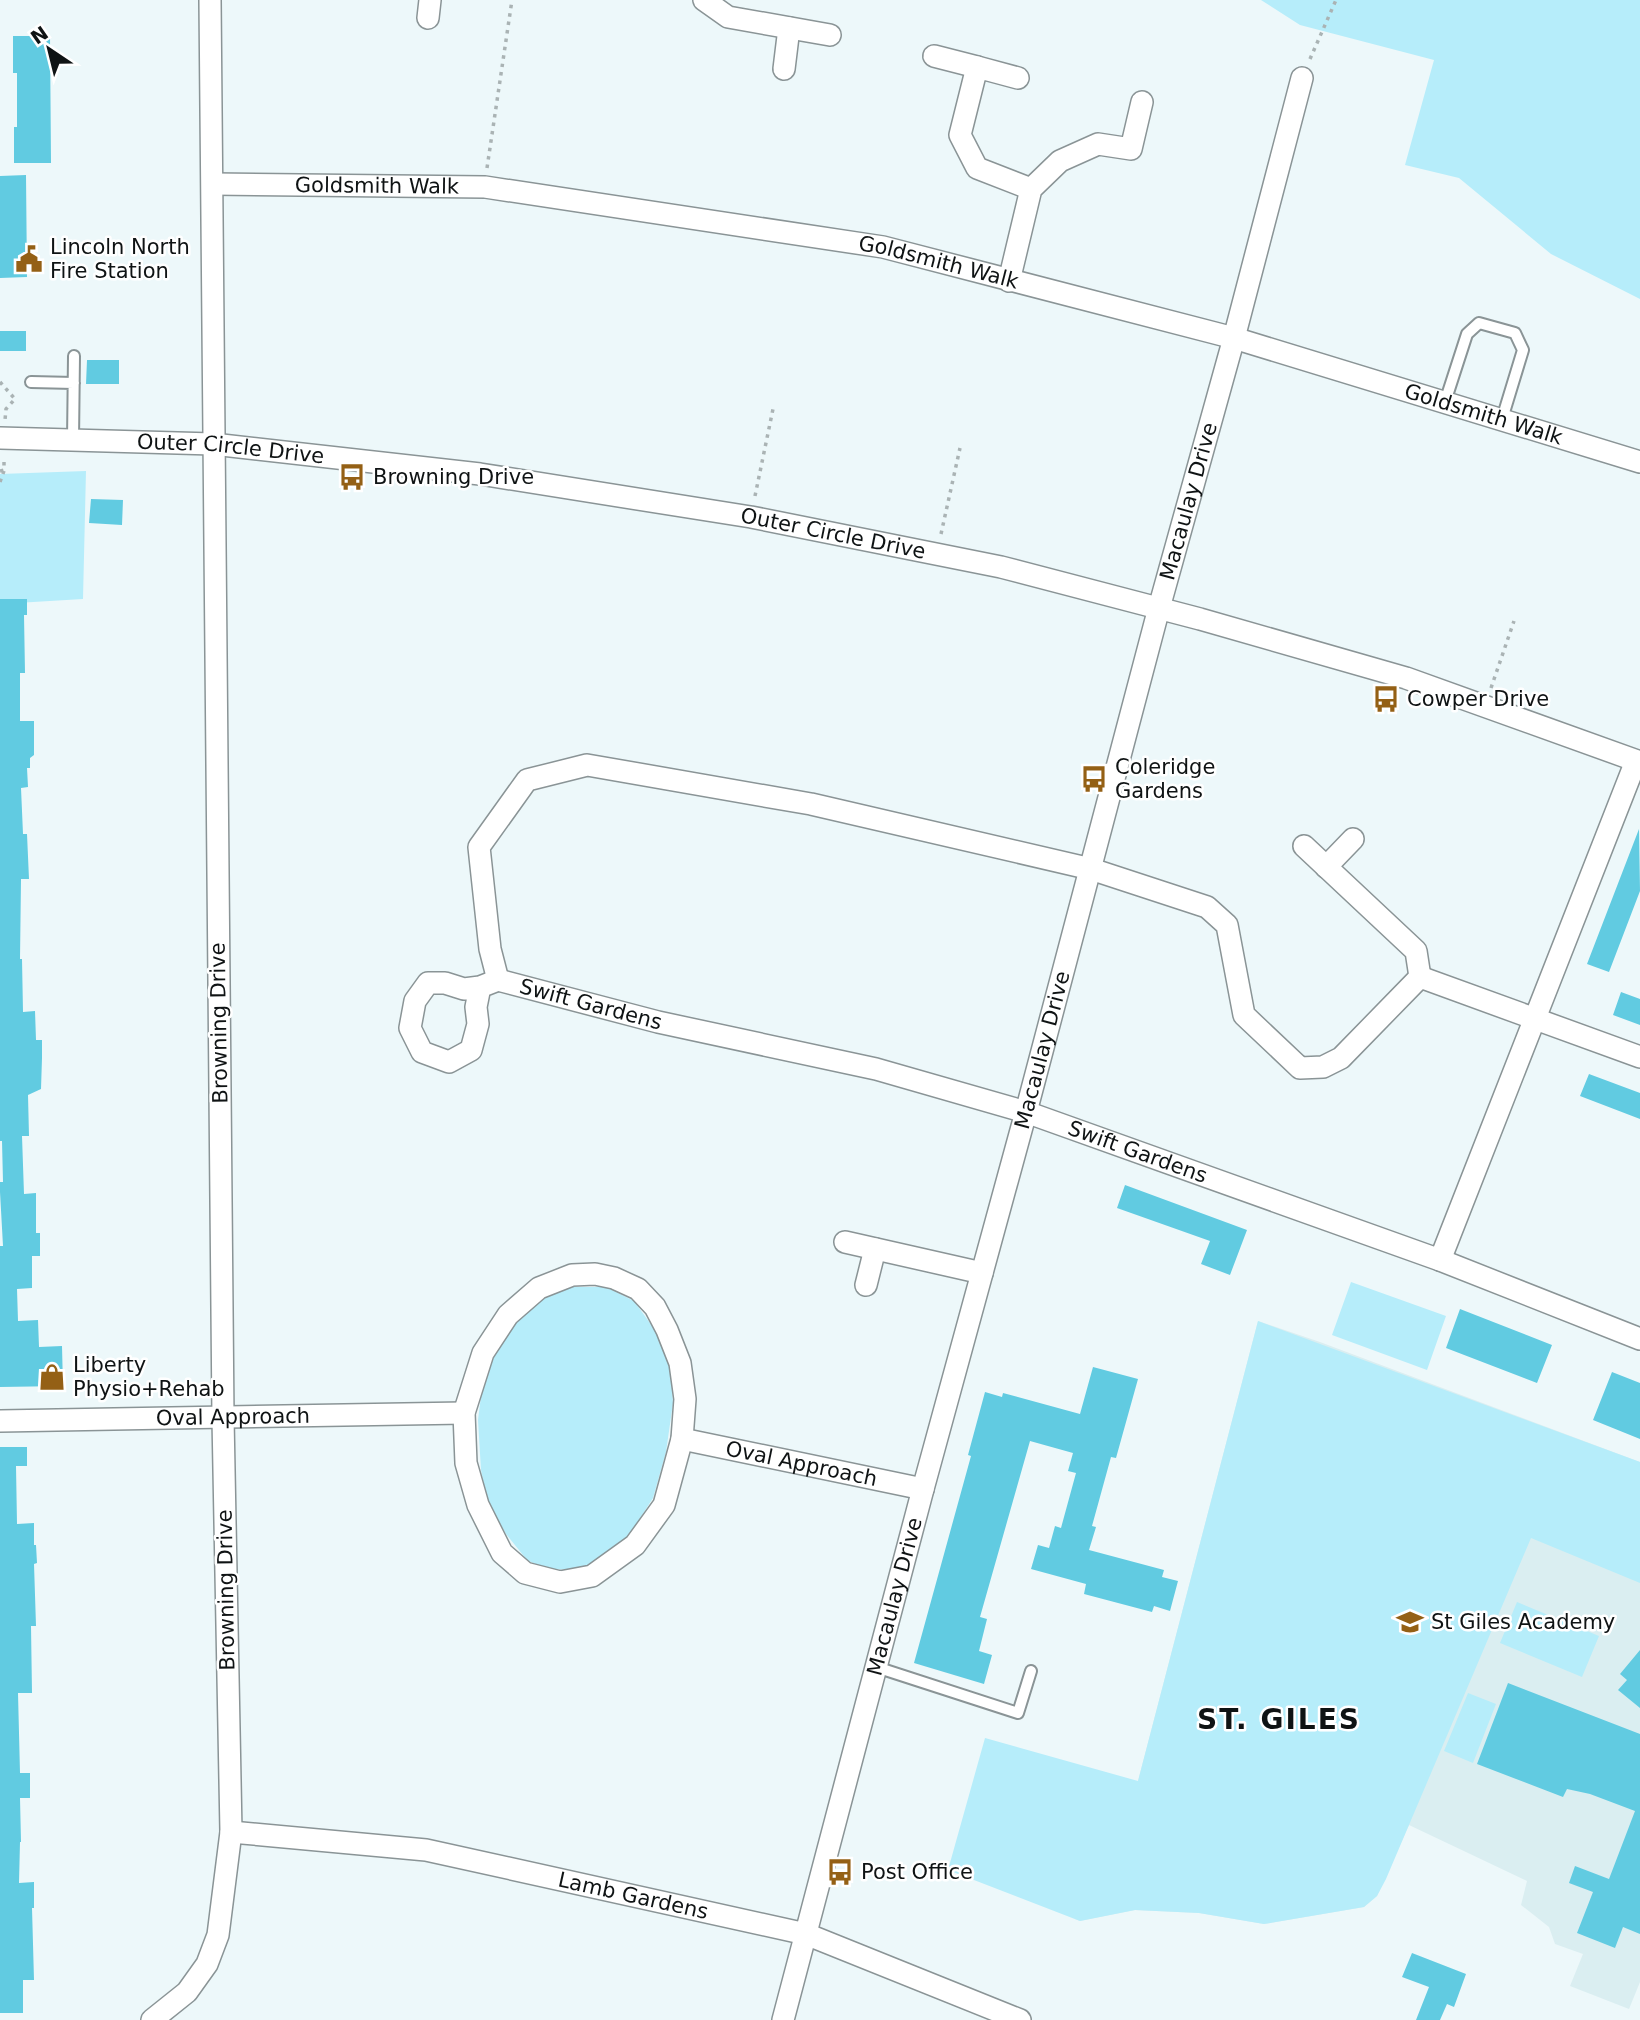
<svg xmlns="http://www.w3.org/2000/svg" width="1640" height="2020" font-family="'DejaVu Sans',sans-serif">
  <rect width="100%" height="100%" fill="#edf8fa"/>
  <path fill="#daeef1" d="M1258 1321 1320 1342 1640 1462V1982L1629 2009 1570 1986 1583 1954 1555 1944 1549 1927 1521 1905 1527 1881 1409 1825 1377 1896 1364 1907 1264 1924 1199 1913 1135 1910 1080 1921 1075 1919 1085 1914 1138 1781Z"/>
  <path fill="#b6edfa" d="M1261 0H1640V299L1551 254 1459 178 1405 165 1434 60 1300 25Z
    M86 471 83 599 0 604V474Z
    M1351 1282 1446 1316 1427 1370 1332 1335Z
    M573 1287H606L634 1301 655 1330 670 1367 673 1403 666 1452 653 1498 626 1540 583 1570 546 1569 527 1560 506 1534 487 1500 481 1470 478 1420 482 1388 493 1354 515 1322 542 1295Z
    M1258 1321 1640 1462V1583L1531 1538 1386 1879 1377 1896 1364 1907 1264 1924 1199 1913 1135 1910 1080 1921 948 1870 985 1738 1138 1781Z
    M1517 1602 1599 1636 1582 1677 1500 1643Z
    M1468 1693 1496 1704 1473 1763 1444 1751Z"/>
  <path fill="#61cbe1" d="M13 36H50L51 163H14V127H17V73H13Z
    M26 175 27 277 0 278V176Z
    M0 331H26V351H0Z
    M87 360H119V384H86Z
    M91 499 123 500 122 525 89 523Z
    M0 599H27V615H24L25 673H20V721H34V755L30 758V768H27L28 787 21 788 23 834H27L29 879H21L20 959H22L23 1012 35 1011 36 1040H42V1058L41 1089 28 1095 29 1136H22L24 1194 36 1193V1233H40V1256H32V1288L17 1289 18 1321 38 1320 39 1347 62 1346 63 1386 0 1387V1246H3L0 1192V1182H3L2 1141H0Z
    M1639 829 1640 891 1609 972 1587 964Z
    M1621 992 1640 999V1025L1613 1015Z
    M1589 1074 1640 1093V1119L1580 1096Z
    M1125 1185 1247 1230 1230 1275 1201 1264 1210 1241 1117 1208Z
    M1460 1309 1552 1345 1537 1383 1446 1348Z
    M1093 1367 1138 1379 1116 1458 1111 1457 1092 1526 1096 1527 1089 1550 1164 1570 1162 1577 1178 1581 1170 1611 1154 1606 1152 1612 1084 1594 1086 1584 1031 1569 1038 1545 1049 1548 1055 1526 1061 1528 1076 1473 1068 1471 1073 1453 1030 1441 980 1617 987 1619 979 1651 992 1655 984 1684 914 1663 971 1456 968 1455 985 1392 1002 1397 1003 1393 1080 1414Z
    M1612 1372 1640 1383V1439L1593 1420Z
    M0 1447H27V1466H16L17 1524 34 1523V1545H36L37 1563 34 1564 36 1626H31L32 1693H18L20 1773H30V1798H20L21 1842H20L19 1883 34 1882V1908H32L34 1980H23V2013H0Z
    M1640 1650V1708L1618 1690 1627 1680 1620 1674Z
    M1508 1683 1640 1734V1934L1623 1927 1615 1948 1577 1933 1593 1892 1569 1883 1575 1866 1609 1879 1635 1811 1590 1794 1567 1789 1563 1797 1477 1764Z
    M1412 1953 1466 1974 1454 2007 1447 2004 1440 2020H1416L1429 1987 1402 1977Z"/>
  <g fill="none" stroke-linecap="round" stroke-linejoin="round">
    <defs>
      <path id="service" d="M31 382 74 383
        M1445 402 1467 334 1479 323 1515 333 1523 350 1502 419
        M73 440 74 356
        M876 1667 1018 1713 1031 1671"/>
      <g id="minor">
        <path d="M704 0 728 17 830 35"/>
        <path d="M428 18 430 0"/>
        <path d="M934 56 977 67"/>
        <path d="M784 69 789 28"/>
        <path d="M1018 78 977 67 960 135 977 168 1031 189"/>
        <path id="s1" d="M213 184 485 187 883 247 1234 338 1640 462"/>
        <path d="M1009 281 1031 189 1060 161 1098 144 1131 149 1142 102"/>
        <path id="s2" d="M0 438 213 444 480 474 751 517 1001 567 1200 619 1406 678 1640 762"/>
        <path d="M1304 846 1416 951 1420 977"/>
        <path d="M1326 867 1353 839"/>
        <path d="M498 980 490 949 479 847 527 780 587 765 811 804 1091 869 1207 907 1227 925 1244 1015 1300 1068 1323 1067 1341 1058 1420 977 1640 1057"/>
        <path id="s3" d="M498 980 658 1022 876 1069 1026 1112 1440 1260 1640 1339"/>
        <path d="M480 987 464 989 445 983H428L415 1001 410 1028 422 1052 449 1062 471 1050 478 1024 476 1007 480 987 498 980"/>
        <path d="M845 1242 982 1273"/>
        <path d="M1440 1260 1636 761"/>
        <path d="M595 1274 614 1278 638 1289 655 1307 667 1330 680 1363 685 1399 682 1439 664 1505 635 1545 592 1576 560 1582 525 1573 502 1553 478 1505 466 1463 464 1413 483 1353 508 1315 539 1288 572 1275Z"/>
        <path d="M866 1285 875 1249"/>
        <path id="s4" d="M0 1421 464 1413"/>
        <path id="s5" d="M682 1439 923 1489"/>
        <path id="s6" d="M231 1832 426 1850 806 1934 1020 2020"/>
        <path d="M152 2020 187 1992 207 1964 218 1935 231 1832 223 1418 210 0"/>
        <path id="s7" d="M783 2020 923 1489 1026 1112 1159 608 1234 338 1302 78"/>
      </g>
    </defs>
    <use href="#service" stroke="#8a9496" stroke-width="14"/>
    <use href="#minor" stroke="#8a9496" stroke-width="24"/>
    <path stroke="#aab3b4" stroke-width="3.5" stroke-dasharray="3.5 5" stroke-linecap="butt" d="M1310 59 1336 0
      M487 168 512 0
      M0 382 15 399 6 409 5 420
      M0 471 4 470V459
      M0 482 4 471
      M755 496 773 409
      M941 534 960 448
      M1491 688 1514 621"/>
    <use href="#service" stroke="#fff" stroke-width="10"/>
    <use href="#minor" stroke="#fff" stroke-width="21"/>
  </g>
  <defs>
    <symbol id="civic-bare" viewBox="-9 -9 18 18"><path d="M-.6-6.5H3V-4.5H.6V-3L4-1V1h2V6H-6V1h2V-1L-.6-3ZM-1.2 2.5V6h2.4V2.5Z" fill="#946015" stroke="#fff" stroke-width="2.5" paint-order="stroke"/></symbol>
    <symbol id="bus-bare" viewBox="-9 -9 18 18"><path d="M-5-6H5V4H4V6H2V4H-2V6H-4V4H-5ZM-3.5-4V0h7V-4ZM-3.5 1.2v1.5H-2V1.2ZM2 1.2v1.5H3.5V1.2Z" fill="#946015" stroke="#fff" stroke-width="2.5" paint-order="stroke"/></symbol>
    <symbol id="shop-bare" viewBox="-9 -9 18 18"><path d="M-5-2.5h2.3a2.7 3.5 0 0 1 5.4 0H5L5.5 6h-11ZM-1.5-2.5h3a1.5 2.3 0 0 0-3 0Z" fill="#946015" stroke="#fff" stroke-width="2.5" paint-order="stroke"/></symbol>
    <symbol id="school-bare" viewBox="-9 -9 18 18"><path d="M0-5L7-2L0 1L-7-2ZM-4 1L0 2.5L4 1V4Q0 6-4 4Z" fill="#946015" stroke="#fff" stroke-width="2.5" paint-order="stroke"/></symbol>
  </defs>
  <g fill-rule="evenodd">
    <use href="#civic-bare" x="10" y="240" width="38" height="38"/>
    <use href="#bus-bare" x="333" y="458" width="38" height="38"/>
    <use href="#bus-bare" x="1367" y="680" width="38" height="38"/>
    <use href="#bus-bare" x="1075" y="760" width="38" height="38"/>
    <use href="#shop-bare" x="33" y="1358" width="38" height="38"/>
    <use href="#school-bare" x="1391" y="1603" width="38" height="38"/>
    <use href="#bus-bare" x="821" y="1853" width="38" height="38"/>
  </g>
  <g text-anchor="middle" stroke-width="5" stroke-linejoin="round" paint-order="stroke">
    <g font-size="21" fill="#0f1314" stroke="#fff">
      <text dy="7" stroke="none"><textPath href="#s1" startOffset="164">Goldsmith Walk</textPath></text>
      <text dy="7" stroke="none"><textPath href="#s1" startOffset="732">Goldsmith Walk</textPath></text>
      <text dy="7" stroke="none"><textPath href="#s1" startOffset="1298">Goldsmith Walk</textPath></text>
      <text dy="7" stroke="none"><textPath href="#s2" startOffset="231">Outer Circle Drive</textPath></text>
      <text dy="7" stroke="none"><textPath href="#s7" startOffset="1572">Macaulay Drive</textPath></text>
      <text dy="7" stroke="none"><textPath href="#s2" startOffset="840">Outer Circle Drive</textPath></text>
      <text dy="7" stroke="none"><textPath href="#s3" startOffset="96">Swift Gardens</textPath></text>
      <text transform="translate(219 1023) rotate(-91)" y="7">Browning Drive</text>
      <text dy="7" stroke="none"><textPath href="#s7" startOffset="1004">Macaulay Drive</textPath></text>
      <text dy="7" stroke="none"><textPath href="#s3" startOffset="663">Swift Gardens</textPath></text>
      <text dy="7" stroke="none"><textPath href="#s4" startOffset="233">Oval Approach</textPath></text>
      <text dy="7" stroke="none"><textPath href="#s5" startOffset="122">Oval Approach</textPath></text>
      <text transform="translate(226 1590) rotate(-91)" y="7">Browning Drive</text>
      <text dy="7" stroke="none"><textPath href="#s7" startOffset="438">Macaulay Drive</textPath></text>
      <text dy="7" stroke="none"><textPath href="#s6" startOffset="408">Lamb Gardens</textPath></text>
    </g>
    <g font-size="21" fill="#0f1314" stroke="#fff" text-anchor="start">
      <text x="50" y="254">Lincoln North<tspan x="50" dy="24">Fire Station</tspan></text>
      <text x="373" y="484">Browning Drive</text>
      <text x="1407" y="706">Cowper Drive</text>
      <text x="1115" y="774">Coleridge<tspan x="1115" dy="24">Gardens</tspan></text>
      <text x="73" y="1372">Liberty<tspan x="73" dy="24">Physio+Rehab</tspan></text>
      <text x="1431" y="1629">St Giles Academy</text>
      <text x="861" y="1879">Post Office</text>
    </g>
    <g font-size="28" font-weight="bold" letter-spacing="2" fill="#0f1314" stroke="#fff">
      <text x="1279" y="1729">ST. GILES</text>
    </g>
  </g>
  <g transform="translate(49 49) rotate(325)" stroke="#ffffff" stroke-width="5" paint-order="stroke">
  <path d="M0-5L12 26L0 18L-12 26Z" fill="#0f1314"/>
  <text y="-10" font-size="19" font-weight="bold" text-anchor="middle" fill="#0f1314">N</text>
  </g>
</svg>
